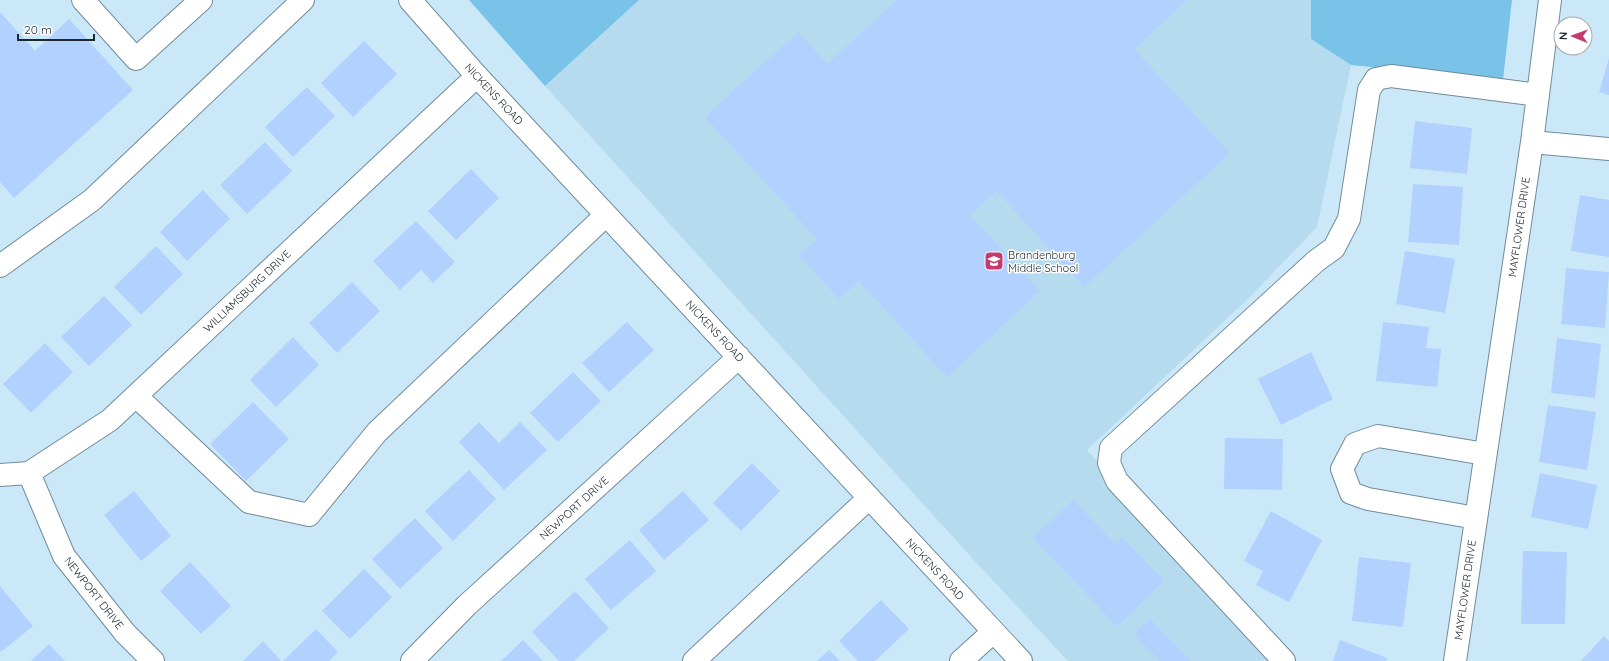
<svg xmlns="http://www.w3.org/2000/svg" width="1609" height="661" font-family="Quicksand,sans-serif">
  <rect width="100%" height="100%" fill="#cbe8f9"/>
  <path fill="#b6daee" d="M639 0H1311V39L1351 65 1317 227 1252 295 1087 450 1277 661H1068L972 558 545 86Z"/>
  <path fill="#79c3e9" d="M469 0H639L545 86Z
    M1311 0H1512L1503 80 1351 65 1311 39Z"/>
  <path fill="#b2d1ff" d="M897 0H1187L1134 49 1230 153 1084 287 997 191 970 215 1040 291 947 377 859 281 839 299 799 255 817 239 705 117 798 32 827 64Z
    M0 12 35 51 69 19 133 90 14 198 0 182Z
    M364 41 397 74 353 117 321 83Z
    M1609 58V95L1599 92Z
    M307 87 335 116 293 157 265 127Z
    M1415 121 1472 128 1467 174 1410 168Z
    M265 142 292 171 247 214 220 185Z
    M471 169 499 198 456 240 428 211Z
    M1413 184 1463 187 1459 245 1408 242Z
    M203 190 230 219 187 261 160 232Z
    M1580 195 1609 200V257L1571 251Z
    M416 221 455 262 433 283 421 270 400 290 373 261Z
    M156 246 183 274 141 315 114 287Z
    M1405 251 1455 259 1445 313 1396 304Z
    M1566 268 1609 272 1605 328 1561 324Z
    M352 282 380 311 337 353 309 323Z
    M104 296 132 325 89 366 61 337Z
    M627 322 654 350 609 392 582 363Z
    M1383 322 1429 327 1426 348 1441 349 1437 387 1376 381Z
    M293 337 319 365 276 407 250 380Z
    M1557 338 1601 344 1595 398 1551 393Z
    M45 343 73 372 31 413 3 384Z
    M1311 352 1333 399 1281 425 1258 379Z
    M573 372 601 401 558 442 530 413Z
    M253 402 289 439 246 481 210 444Z
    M1548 405 1596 412 1587 470 1539 462Z
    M479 422 499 443 520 422 547 450 504 490 459 442Z
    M1225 438 1283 439 1282 490 1224 489Z
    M752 463 780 491 741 531 713 503Z
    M469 470 496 499 453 541 425 511Z
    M1540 473 1597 485 1588 529 1531 517Z
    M134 491 171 536 141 561 104 515Z
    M683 491 709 520 664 560 639 530Z
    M1073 500 1115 544 1122 537 1164 581 1117 626 1033 538Z
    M1271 511 1322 540 1289 602 1256 585 1263 571 1244 561Z
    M415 518 443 548 400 589 372 559Z
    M630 540 656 571 611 610 585 579Z
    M1523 551 1567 552 1565 624H1521Z
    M1359 557 1411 563 1403 627 1352 621Z
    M190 562 231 606 201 634 160 591Z
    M364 569 392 597 350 639 322 611Z
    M0 586 33 626 1 652 0 650Z
    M575 591 609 628 574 661H559L532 632Z
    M881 600 909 629 875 661H858L839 641Z
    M1150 619 1191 661H1160L1134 634Z
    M316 629 338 652 329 661H283Z
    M1604 636 1609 641V661H1581Z
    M523 640 543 661H501Z
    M1340 640 1387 658 1386 661H1333Z
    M263 641 281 661H243Z
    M49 644 65 661H31Z
    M829 650 840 661H817Z"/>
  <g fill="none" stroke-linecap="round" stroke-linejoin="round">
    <defs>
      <path id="minor" d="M83 0 136 59 201 0
        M410 0 477 76 1021 661
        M1532 142 1609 149
        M0 266 92 200 303 0
        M136 396 249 502 309 515 377 432 606 215
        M29 473 64 556 125 633 153 661
        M0 475 29 473 110 420 477 76
        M1476 518 1368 499 1351 493 1342 469 1355 444 1378 436 1485 454
        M412 661 467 605 739 357
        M694 661 869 498
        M961 661 993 632
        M1284 661 1117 481 1109 463 1111 448 1316 261 1334 248 1349 219 1369 90 1376 79 1391 76 1538 95
        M1455 661 1532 142 1550 0"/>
    </defs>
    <use href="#minor" stroke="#708b9a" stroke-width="24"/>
    <use href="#minor" stroke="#fff" stroke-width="22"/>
  </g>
  <defs>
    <symbol id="school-square" viewBox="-11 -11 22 22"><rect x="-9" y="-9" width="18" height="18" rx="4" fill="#c5396e" stroke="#fff"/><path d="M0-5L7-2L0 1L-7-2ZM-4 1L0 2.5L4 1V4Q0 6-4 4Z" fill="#fff"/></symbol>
  </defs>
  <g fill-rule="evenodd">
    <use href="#school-square" x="983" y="250" width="22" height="22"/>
  </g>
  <g text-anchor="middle" stroke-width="3" stroke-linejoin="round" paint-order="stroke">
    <g font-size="11" fill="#1d282e" stroke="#fff">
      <text transform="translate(494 94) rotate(47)" y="4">NICKENS ROAD</text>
      <text transform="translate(1519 227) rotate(-82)" y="4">MAYFLOWER DRIVE</text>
      <text transform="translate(247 291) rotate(-43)" y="4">WILLIAMSBURG DRIVE</text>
      <text transform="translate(715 331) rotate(47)" y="4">NICKENS ROAD</text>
      <text transform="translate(574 508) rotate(-42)" y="4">NEWPORT DRIVE</text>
      <text transform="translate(935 569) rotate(47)" y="4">NICKENS ROAD</text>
      <text transform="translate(1465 590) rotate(-82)" y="4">MAYFLOWER DRIVE</text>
      <text transform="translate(94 593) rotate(52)" y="4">NEWPORT DRIVE</text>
    </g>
    <g font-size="11" fill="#1d282e" stroke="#fff" text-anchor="start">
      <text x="1008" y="259">Brandenburg<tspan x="1008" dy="13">Middle School</tspan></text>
    </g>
  </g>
  <g transform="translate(1573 36) rotate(271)"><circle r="19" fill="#ffffff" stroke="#a5a9ab"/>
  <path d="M0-3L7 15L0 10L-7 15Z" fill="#c5396e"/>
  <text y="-6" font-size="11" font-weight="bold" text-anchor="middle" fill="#1d282e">N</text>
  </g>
  <path d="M18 34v6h76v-6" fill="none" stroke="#1d282e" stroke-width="2"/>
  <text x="24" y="34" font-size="12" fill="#1d282e" stroke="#ffffff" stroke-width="3" paint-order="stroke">20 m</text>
</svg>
